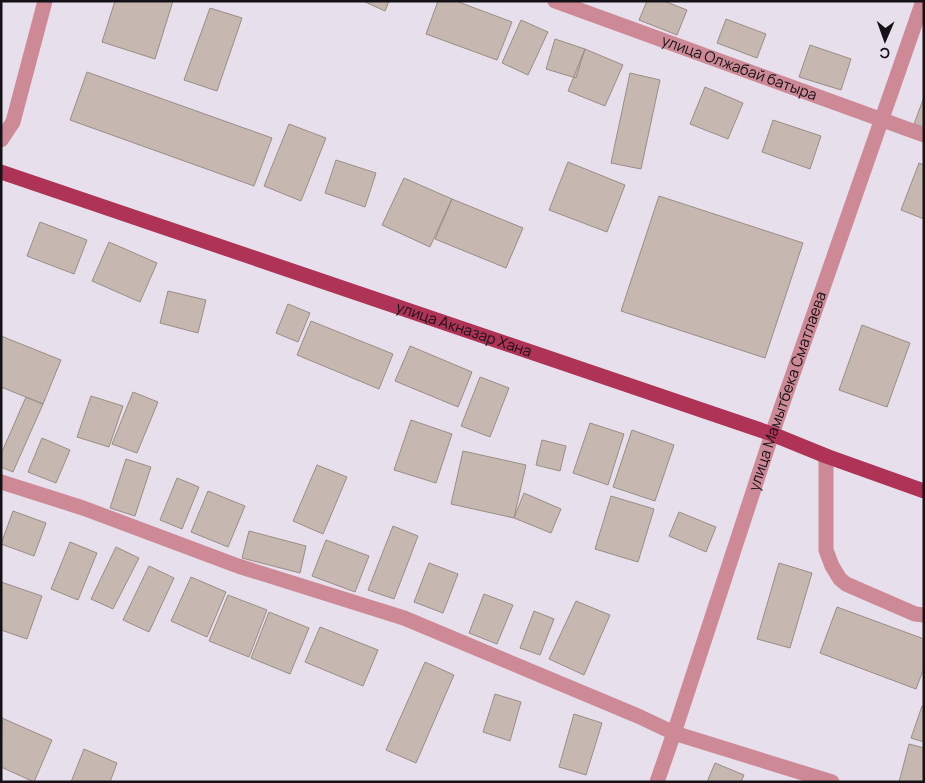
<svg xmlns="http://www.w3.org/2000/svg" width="925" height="783" font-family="Manrope,sans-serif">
  <rect width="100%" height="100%" fill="#e7dfec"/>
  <path fill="#c6b8b1" stroke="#9a8d85" d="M115 1H173L155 59 102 42Z
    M363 1H389L385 11Z
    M438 1H456L512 22 497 60 426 34Z
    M647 1H664L687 10 677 35 639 20Z
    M210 8 242 18 217 91 184 80Z
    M726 19 766 34 757 58 717 43Z
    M521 20 548 32 528 75 502 63Z
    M555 39 585 49 576 78 546 69Z
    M810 45 851 59 841 90 799 77Z
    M585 49 623 65 605 106 568 91Z
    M87 72 272 138 254 186 70 120Z
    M630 73 660 80 641 169 611 163Z
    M705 87 743 103 728 139 690 124Z
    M924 97V127L914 124Z
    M773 120 821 136 810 169 762 152Z
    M289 124 326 138 301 201 264 186Z
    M336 160 376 173 365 207 325 193Z
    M568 162 625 185 607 232 549 210Z
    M919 163 924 165V219L901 210Z
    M404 178 452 199 430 247 382 225Z
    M659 196 803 243 765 358 621 311Z
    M452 199 523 228 506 268 435 239Z
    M40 222 87 240 74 274 27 256Z
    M109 242 157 263 140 302 92 281Z
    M168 291 206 300 198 333 160 323Z
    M288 304 310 313 298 342 276 333Z
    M311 321 393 354 379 389 297 355Z
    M862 325 910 343 887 407 839 390Z
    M1 336 61 360 43 404 1 387Z
    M410 346 472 372 458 407 395 381Z
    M480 377 509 388 490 437 461 426Z
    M133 392 158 402 137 453 112 444Z
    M91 396 123 406 109 447 77 437Z
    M26 397 43 404 13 472 1 467V454Z
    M411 420 452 434 436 483 394 470Z
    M590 423 624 434 608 485 573 473Z
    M632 430 674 445 655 501 613 487Z
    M42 438 70 450 56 483 28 472Z
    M542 440 566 446 560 471 536 465Z
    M463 451 526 465 514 518 451 504Z
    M126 459 151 467 135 516 110 508Z
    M317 465 347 477 323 534 293 521Z
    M177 478 199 487 182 529 160 520Z
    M208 491 245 506 228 547 191 532Z
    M524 493 561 509 551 533 514 518Z
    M611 496 654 509 638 562 595 549Z
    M13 511 46 523 34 556 1 544Z
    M679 512 716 527 706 552 669 536Z
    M393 526 418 536 394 599 368 590Z
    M249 531 306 546 300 573 242 558Z
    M326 540 369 556 355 592 312 576Z
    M70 542 97 553 78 600 51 589Z
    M116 547 139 558 113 609 91 599Z
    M429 563 458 574 443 613 414 602Z
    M779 563 812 573 790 648 757 639Z
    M149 566 174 578 149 632 123 620Z
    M191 577 226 592 207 637 171 621Z
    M1 582 42 596 27 639 1 630Z
    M484 594 513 605 497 644 469 633Z
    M228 595 267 610 249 657 209 641Z
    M576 601 610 615 584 675 549 659Z
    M837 607 924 639V668L916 689 820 653Z
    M534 611 554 619 540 655 520 648Z
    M269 612 309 628 290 674 251 658Z
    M320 627 378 650 363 686 305 662Z
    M425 662 454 675 416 763 386 750Z
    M495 694 521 702 510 741 483 732Z
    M922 706H924V742L911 738Z
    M574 714 602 723 586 775 559 767Z
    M2 718 52 740 34 782 1 767Z
    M909 744 924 748V782H899Z
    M84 749 117 763 110 782H71Z
    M715 763 744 775 741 782H707Z"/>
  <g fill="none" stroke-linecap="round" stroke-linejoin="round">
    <g stroke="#cd8996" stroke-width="15">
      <path id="s1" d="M555 1 924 135"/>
      <path d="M1 140 13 122 45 1"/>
      <path d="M826 456V550L832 566 840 579 846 584 915 614 924 615"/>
      <path d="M1 482 83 508 238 566 404 618 638 716 674 733 832 782"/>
      <path id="s2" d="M657 782 674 733 772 434 923 1"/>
    </g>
    <path stroke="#ae3356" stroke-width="15" id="s3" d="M1 172 772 434 826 456 924 491"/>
  </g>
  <g text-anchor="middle" stroke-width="5" stroke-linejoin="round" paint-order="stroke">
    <g font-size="15" fill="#141216" stroke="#e7dfec">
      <text dy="5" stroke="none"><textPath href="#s1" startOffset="196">улица Олжабай батыра</textPath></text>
      <text dy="5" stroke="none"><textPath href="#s3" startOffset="489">улица Акназар Хана</textPath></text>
      <text dy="5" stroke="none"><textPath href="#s2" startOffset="412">улица Мамытбека Сматлаева</textPath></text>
    </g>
  </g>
  <rect width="925" height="783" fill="none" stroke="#141216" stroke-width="5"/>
  <g transform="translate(885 40) rotate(182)" stroke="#e7dfec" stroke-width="4" paint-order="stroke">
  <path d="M0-4L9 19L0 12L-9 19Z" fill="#141216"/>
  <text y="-8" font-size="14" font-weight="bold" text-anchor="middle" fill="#141216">С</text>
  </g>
</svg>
